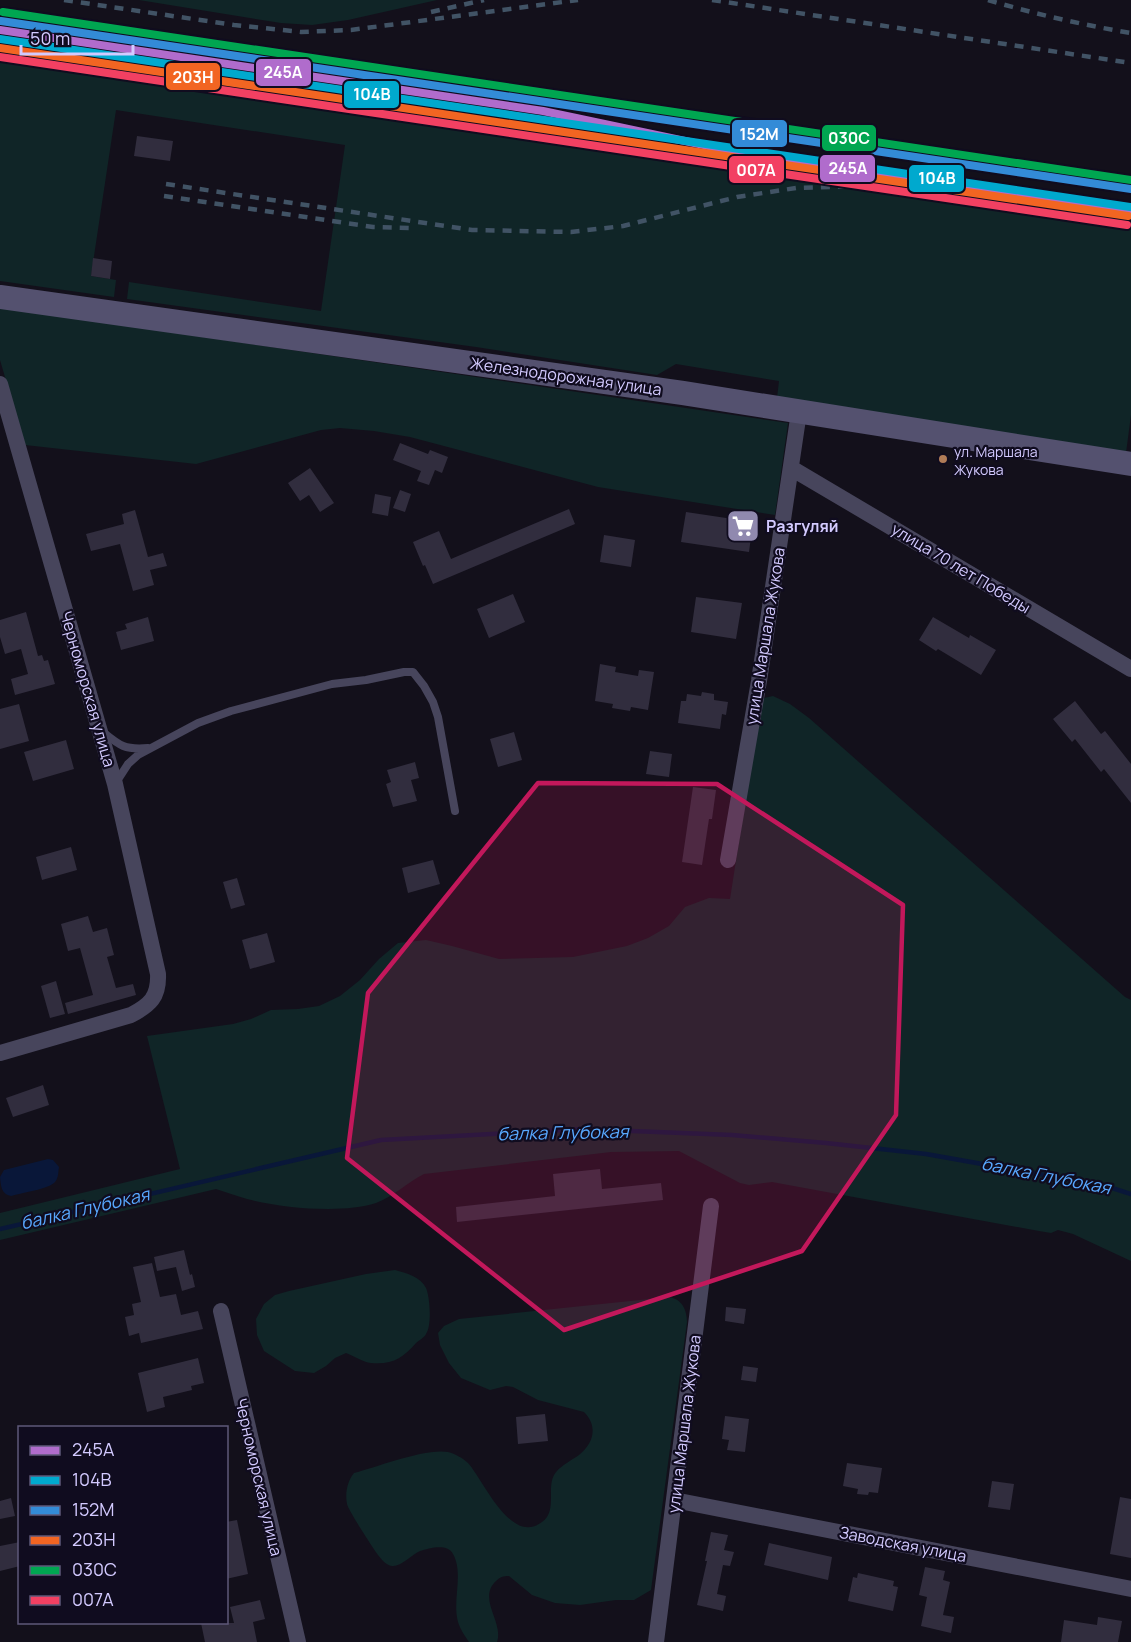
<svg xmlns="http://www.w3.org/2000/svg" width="1131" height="1642" font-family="Manrope,sans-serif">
  <rect width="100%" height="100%" fill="#13101b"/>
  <path fill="#102527" d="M139 0H437L348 20 312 25 281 23Z
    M0 37 129 54 551 120 736 159 1131 215V415L1126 453 777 398 779 381 676 364 657 375 476 347 127 299 129 282 321 311 345 145 116 110 91 276 116 280 114 297 0 281Z
    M0 307 788 423 775 515 598 487 410 437 374 431 340 428 321 430 196 464 25 445 0 360Z
    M773 696 790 704 809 718 1125 997 1131 1000V1261L1073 1234 1058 1230 1051 1233 1039 1231 772 1182 749 1185 740 1183 679 1151 611 1152 424 1174C408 1182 393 1197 376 1203 342 1214 282 1208 247 1199 236 1196 226 1192 216 1189L0 1240V1213L180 1169 147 1036 233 1024 251 1019 271 1010 298 1009 319 1006 340 996 360 980 379 959 398 943 426 940 452 946 499 959 573 957 627 946 648 938 669 926 685 907 709 898 730 899 760 707 764 698Z
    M395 1270C406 1273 421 1277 426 1288 430 1297 432 1326 426 1334 424 1338 419 1340 416 1343 403 1358 392 1365 371 1363 363 1362 354 1356 346 1353L335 1358 326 1366 314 1373 295 1371 264 1351 257 1335 256 1319 264 1304 275 1295 289 1291 366 1274Z
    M669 1297C682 1299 687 1310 687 1322L651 1590 634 1600H616L580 1605 555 1603 532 1595 509 1576C503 1576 500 1577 496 1581 477 1599 504 1622 497 1642H469C465 1636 460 1629 458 1622 452 1600 464 1574 453 1554 448 1543 429 1548 420 1551 411 1555 401 1567 392 1566 386 1565 381 1559 378 1555 373 1548 348 1510 347 1504 345 1493 347 1482 354 1473 377 1467 425 1448 448 1452 455 1454 463 1458 468 1463 484 1481 511 1546 542 1522 559 1510 544 1484 557 1471 561 1466 573 1459 579 1455 594 1443 598 1426 584 1412L538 1400 513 1387 506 1386 490 1390 461 1378 449 1363 440 1345 438 1333 444 1326 459 1319Z"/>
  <path fill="#091739" d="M48 1159 53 1160 59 1167C58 1172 59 1177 55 1182 49 1189 21 1193 11 1196 1 1194 1 1186 0 1177L4 1170Z"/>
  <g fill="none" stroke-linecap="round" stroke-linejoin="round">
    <path stroke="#091739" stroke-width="4.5" d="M0 1229 381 1140 582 1129 732 1135 826 1143 926 1154 1106 1186 1131 1194"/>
  </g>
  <path fill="#312d3e" d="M137 136 173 141 170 161 134 156Z
    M93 258 112 261 110 279 91 276Z
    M400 443 428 454 430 450 448 457 442 473 435 470 429 485 417 481 421 471 393 460Z
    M310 468 334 503 320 512 309 495 300 501 288 483Z
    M400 490 411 494 405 512 393 508Z
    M375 494 391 497 388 516 372 513Z
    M569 509 575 524 433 584 425 565 423 566 413 542 439 531 451 559Z
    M135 510 148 557 163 553 167 566 150 570 154 585 133 591 120 544 91 551 86 534 124 524 122 514Z
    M686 512 753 522 749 552 681 542Z
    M604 535 635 540 631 567 600 562Z
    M513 594 525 622 489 638 477 609Z
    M696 597 742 603 736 639 691 632Z
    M26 612 38 656 42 655 44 661 48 660 55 684 15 695 11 679 28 674 21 649 5 654 0 637V620Z
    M148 617 154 641 121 650 116 632 127 629 125 624Z
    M933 617 969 638 970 635 996 650 981 675 938 649 936 651 919 640Z
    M600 664 616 667 615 672 638 676 639 670 654 672 648 710 631 707 630 711 612 708 613 704 595 701Z
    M702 692 714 694V700L728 702 726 715 722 714 720 729 678 723 681 701H686L687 694 701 696Z
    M1075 701 1101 734 1105 731 1131 764V803L1104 769 1101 772 1075 739 1072 742 1053 719Z
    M19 704 29 741 0 749V709Z
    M514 732 522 760 498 767 490 739Z
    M66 740 74 769 33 781 24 752Z
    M650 751 672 754 669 777 646 774Z
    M415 762 419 778 411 780 417 801 393 807 386 784 391 782 387 770Z
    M693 787 716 790 712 819H709L702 865 682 862Z
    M71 847 77 870 42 880 36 857Z
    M433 860 440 884 408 893 402 868Z
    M237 878 245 905 231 909 223 882Z
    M88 916 93 932 107 928 114 955 107 957 116 988 133 984 136 995 68 1014 65 1003 93 995 80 948 68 951 61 924Z
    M267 933 275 962 250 969 242 940Z
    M56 981 65 1014 50 1018 41 986Z
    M43 1085 49 1105 13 1117 6 1098Z
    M600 1169 602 1189 661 1183 663 1200 457 1222 456 1207 555 1196 553 1174Z
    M184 1250 190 1275 192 1274 195 1287 182 1291 176 1267 157 1271 154 1257Z
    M152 1263 160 1297 176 1294 181 1315 198 1311 203 1329 141 1343 139 1333 129 1336 125 1317 134 1315 132 1304 141 1302 133 1267Z
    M726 1307 746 1309 744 1324 725 1321Z
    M198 1358 204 1383 191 1386 192 1390 163 1397 165 1407 147 1412 138 1373Z
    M743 1366 758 1368 756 1382 741 1380Z
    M545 1414 548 1441 518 1444 516 1417Z
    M725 1416 749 1419 745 1452 727 1450 729 1440 722 1439Z
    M847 1463 882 1468 878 1493 869 1492 868 1495 857 1494 858 1489 843 1486Z
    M992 1481 1014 1484 1010 1510 988 1507Z
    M1120 1497 1131 1499V1558L1110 1554Z
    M11 1498 15 1516 0 1519V1501Z
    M237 1520 248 1574 226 1579V1522Z
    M711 1532 728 1535 724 1550 734 1552 730 1566 723 1565 717 1594 726 1596 723 1611 697 1605 707 1561H705Z
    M20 1542V1566L0 1571V1546Z
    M769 1543 832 1557 828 1580 764 1565Z
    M925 1567 945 1571 943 1580 950 1582 943 1615 954 1617 951 1633 921 1626 927 1597 919 1595Z
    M858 1573 894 1581 893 1586 898 1587 893 1611 848 1601 853 1577 857 1578Z
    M260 1600 265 1619 253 1622 257 1642H205L201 1623H234L230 1607Z
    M1098 1617 1122 1621 1118 1642H1061L1064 1620 1097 1625Z"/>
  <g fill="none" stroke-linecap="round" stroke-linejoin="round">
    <path stroke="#47455c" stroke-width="8" d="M103 732C120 746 125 750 148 748
      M115 784 128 764 138 755 198 723 231 711 332 684 366 680 404 672H413L424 686 433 702 438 717 455 811"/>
    <path stroke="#47455c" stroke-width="16" d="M0 384 115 784 158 974C159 997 150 1005 131 1015L0 1053
      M791 468 1131 669
      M728 860 759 681 799 412
      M221 1311 298 1642
      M674 1500 1131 1589
      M656 1642 711 1206"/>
    <path stroke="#54516f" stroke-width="24" d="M0 297 683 393 1131 464"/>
    <path stroke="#415365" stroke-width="4.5" stroke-dasharray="9 8" stroke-linecap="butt" d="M64 0 234 25 301 32 351 30 578 0
      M712 0 1131 63
      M988 0C1035 14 1083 25 1131 33
      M431 12 484 0
      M166 184 472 230 571 232 623 226 737 197 796 188 922 184 1004 191
      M164 196 373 227 410 228"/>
    <defs>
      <path id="rail-1" d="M0 30 543 111 737 152 1131 210"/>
      <path id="rail-2" d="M0 39 1130 207"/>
      <path id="rail-3" d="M1 21 1131 189"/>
      <path id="rail-4" d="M0 48 1128 216"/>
      <path id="rail-5" d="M3 12 1131 180"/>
      <path id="rail-6" d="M0 57 1127 225"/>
    </defs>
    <use href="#rail-1" stroke="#100c1f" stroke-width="12"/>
    <use href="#rail-2" stroke="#100c1f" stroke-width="12"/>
    <use href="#rail-3" stroke="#100c1f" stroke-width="12"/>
    <use href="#rail-4" stroke="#100c1f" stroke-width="12"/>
    <use href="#rail-5" stroke="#100c1f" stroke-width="12"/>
    <use href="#rail-6" stroke="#100c1f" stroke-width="12"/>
    <use href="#rail-1" stroke="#b06ccc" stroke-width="8"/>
    <use href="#rail-2" stroke="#00a9ce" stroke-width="8"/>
    <use href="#rail-3" stroke="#338bd7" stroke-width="8"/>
    <use href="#rail-4" stroke="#f26522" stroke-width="8"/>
    <use href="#rail-5" stroke="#00a651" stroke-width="8"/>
    <use href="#rail-6" stroke="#f24062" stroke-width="8"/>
  </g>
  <path fill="#c2185b" fill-opacity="0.2" stroke="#c2185b" stroke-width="4.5" stroke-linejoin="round" d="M538 783 717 784 903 905 896 1115 802 1251 564 1330 347 1158 368 993Z"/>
  <defs>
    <symbol id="supermarket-square" viewBox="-11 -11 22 22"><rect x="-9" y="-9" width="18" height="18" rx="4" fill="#9089af" stroke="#100c1f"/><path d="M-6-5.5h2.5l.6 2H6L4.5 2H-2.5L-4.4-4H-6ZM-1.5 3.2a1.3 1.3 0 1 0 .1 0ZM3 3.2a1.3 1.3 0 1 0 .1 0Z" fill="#fff"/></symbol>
  </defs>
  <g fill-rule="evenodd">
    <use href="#supermarket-square" x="724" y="507" width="38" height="38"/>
  </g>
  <circle fill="#b07c57" stroke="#100c1f" stroke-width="2" cx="943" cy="459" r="5"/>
  <g text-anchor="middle" stroke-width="4.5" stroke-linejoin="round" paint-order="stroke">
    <g font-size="14" fill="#d3caff" stroke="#100c1f" text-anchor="start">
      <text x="954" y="457">ул. Маршала<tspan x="954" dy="18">Жукова</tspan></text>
    </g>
    <g font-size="16" fill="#d3caff" stroke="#100c1f">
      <text transform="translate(566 376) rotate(8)" y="6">Железнодорожная улица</text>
      <text transform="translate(961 568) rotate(31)" y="6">улица 70 лет Победы</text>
      <text transform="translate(765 636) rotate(-81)" y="6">улица Маршала Жукова</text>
      <text transform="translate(88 689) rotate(74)" y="6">Черноморская улица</text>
      <text transform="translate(684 1424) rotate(-83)" y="6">улица Маршала Жукова</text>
      <text transform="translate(259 1477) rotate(77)" y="6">Черноморская улица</text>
      <text transform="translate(903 1544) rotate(11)" y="6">Заводская улица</text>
    </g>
    <g font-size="16" font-weight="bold" fill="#d3caff" stroke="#100c1f" text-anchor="start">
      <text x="766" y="532">Разгуляй</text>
    </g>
    <g font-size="18" font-style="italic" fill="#58a8ff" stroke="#100c1f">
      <text transform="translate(563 1133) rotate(-1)" y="6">балка Глубокая</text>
      <text transform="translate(1046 1176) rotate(11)" y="6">балка Глубокая</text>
      <text transform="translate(85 1209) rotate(-13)" y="6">балка Глубокая</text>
    </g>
  </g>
  <g stroke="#100c1f" stroke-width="2">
    <rect x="255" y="58" width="57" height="29" rx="6" fill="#b06ccc"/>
    <rect x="165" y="62" width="56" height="29" rx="6" fill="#f26522"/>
    <rect x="343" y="80" width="57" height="29" rx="6" fill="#00a9ce"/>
    <rect x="731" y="119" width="57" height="29" rx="6" fill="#338bd7"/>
    <rect x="821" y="124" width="56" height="28" rx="6" fill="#00a651"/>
    <rect x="819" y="154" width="57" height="29" rx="6" fill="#b06ccc"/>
    <rect x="728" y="155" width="57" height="29" rx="6" fill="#f24062"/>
    <rect x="908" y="164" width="57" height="29" rx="6" fill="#00a9ce"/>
  </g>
  <g font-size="16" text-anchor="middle" font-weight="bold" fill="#fff">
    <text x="283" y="78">245А</text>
    <text x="193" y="83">203Н</text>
    <text x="372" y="100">104В</text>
    <text x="759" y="140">152М</text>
    <text x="849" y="144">030C</text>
    <text x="848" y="174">245А</text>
    <text x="756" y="176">007А</text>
    <text x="937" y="184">104В</text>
  </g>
  <rect x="18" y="1426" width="210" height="198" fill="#100c1f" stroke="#5e5879" stroke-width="1.5"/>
  <rect x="30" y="1446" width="30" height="9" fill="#b06ccc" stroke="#5e5879" stroke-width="1.5"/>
  <text x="72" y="1456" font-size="18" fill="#d3caff">245А</text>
  <rect x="30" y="1476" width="30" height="9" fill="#00a9ce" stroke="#5e5879" stroke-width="1.5"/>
  <text x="72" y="1486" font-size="18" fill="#d3caff">104В</text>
  <rect x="30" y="1506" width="30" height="9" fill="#338bd7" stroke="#5e5879" stroke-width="1.5"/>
  <text x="72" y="1516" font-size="18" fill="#d3caff">152М</text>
  <rect x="30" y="1536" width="30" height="9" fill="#f26522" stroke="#5e5879" stroke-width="1.5"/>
  <text x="72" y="1546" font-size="18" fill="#d3caff">203Н</text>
  <rect x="30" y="1566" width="30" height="9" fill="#00a651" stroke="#5e5879" stroke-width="1.5"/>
  <text x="72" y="1576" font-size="18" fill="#d3caff">030C</text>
  <rect x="30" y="1596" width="30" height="9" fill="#f24062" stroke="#5e5879" stroke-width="1.5"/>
  <text x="72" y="1606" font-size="18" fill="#d3caff">007А</text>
  <path d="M21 45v9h112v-9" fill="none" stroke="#d3caff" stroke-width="3"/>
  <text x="30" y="45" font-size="18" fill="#d3caff" stroke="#100c1f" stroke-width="4.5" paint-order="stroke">50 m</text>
</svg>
